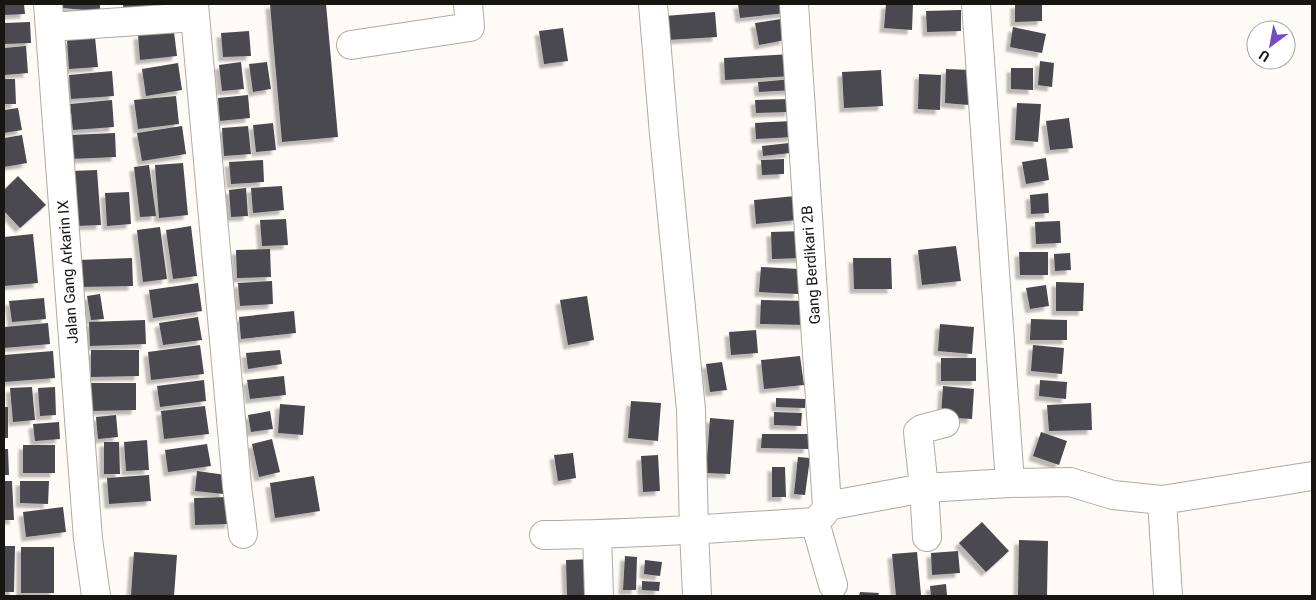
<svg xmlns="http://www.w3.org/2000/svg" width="1316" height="600" font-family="Roboto,sans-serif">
  <defs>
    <filter id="shadow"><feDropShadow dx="-4.5" dy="4.5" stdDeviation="1" flood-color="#0004"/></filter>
  </defs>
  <rect width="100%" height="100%" fill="#fefaf5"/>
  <path fill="#484850" filter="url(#shadow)" d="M4 4H24L25 14 4 15Z
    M61 4H100V11L61 8Z
    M123 4H175L176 13 124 18Z
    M270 4H326L338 137 282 142Z
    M738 4H785L786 13 740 18Z
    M886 4H913L912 30 884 28Z
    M1015 4H1042V21L1015 22Z
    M961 10V31L927 32 926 11Z
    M715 12 717 37 667 40 665 16Z
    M781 19 785 40 759 45 755 23Z
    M30 22 31 43 4 44V23Z
    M1013 27 1046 34 1042 53 1010 47Z
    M563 28 568 61 544 64 539 31Z
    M249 31 251 56 223 57 221 33Z
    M174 32 177 56 140 60 138 35Z
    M95 37 98 67 69 69 67 40Z
    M26 46 28 73 4 75V48Z
    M791 54 792 76 725 80 724 58Z
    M1040 61 1054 63 1052 87 1038 85Z
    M241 62 244 89 222 91 219 65Z
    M267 62 271 89 253 92 249 64Z
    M178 63 182 90 146 96 142 69Z
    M1011 68H1033V90L1011 89Z
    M946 69 971 70 969 105 945 103Z
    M881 70 883 106 844 108 842 72Z
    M112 71 114 96 71 99 69 75Z
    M919 74 941 75 940 110 918 109Z
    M4 79H15L16 104H4Z
    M793 79 794 90 759 92 758 82Z
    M248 95 250 118 220 121 218 98Z
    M176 96 179 124 138 129 134 100Z
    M790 99V112L756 113 755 100Z
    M112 100 114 127 73 130 70 104Z
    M1017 103 1041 104 1038 142 1015 140Z
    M18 108 22 130 4 133V110Z
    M1069 118 1073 148 1050 150 1046 121Z
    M792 121 793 137 756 139 755 123Z
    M273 123 276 150 256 152 253 125Z
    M182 126 186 154 142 161 137 133Z
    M248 126 251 154 224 156 222 128Z
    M115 133 116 157 71 159 70 135Z
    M22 135 27 163 4 167V138Z
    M789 143 791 153 763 156 762 146Z
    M1046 158 1049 180 1026 184 1022 162Z
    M784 159V174L762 175 761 160Z
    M263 160 264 182 231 184 229 162Z
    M183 163 188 215 159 218 155 165Z
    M149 165 156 216 140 217 134 167Z
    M97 170 101 225 75 226 71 171Z
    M18 176 46 205 20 228 4 211V190Z
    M282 186 284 210 253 213 251 188Z
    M246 188 248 216 231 217 229 190Z
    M129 192 131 224 107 226 105 193Z
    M1048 193 1049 213 1031 214 1030 195Z
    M795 196 797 220 756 224 754 200Z
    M286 219 288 245 262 246 260 220Z
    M1060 221 1061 243 1036 244 1035 222Z
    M191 226 197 276 173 279 166 230Z
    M160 227 167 279 143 282 137 230Z
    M803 231 804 258 772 259 771 232Z
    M33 234 38 283 4 286V237Z
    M956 246 961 281 922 285 918 250Z
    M270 249 271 277 237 278 236 250Z
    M1019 252H1048V275H1020Z
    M1070 253 1071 270 1055 271 1054 254Z
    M132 258 133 286 79 287 78 260Z
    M853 258H891L892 289H854Z
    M761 267 799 269 798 294 759 292Z
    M272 281 273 304 240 306 238 283Z
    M1056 282 1084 283 1083 311H1056Z
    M198 283 202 311 153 318 149 290Z
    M1046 285 1049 306 1030 309 1026 288Z
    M100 294 104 319 91 320 87 296Z
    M587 296 594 340 568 345 560 300Z
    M44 298 46 319 12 322 9 301Z
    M761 300 806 301V325L760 324Z
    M294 311 296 333 241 339 239 317Z
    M198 317 202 340 163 345 159 323Z
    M1031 319 1067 320V340H1030Z
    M145 320 146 344 90 346 89 322Z
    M48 323 50 344 4 348V327Z
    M940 324 974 327 972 354 938 351Z
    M756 330 758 353 731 355 729 332Z
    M200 345 204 374 151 380 148 352Z
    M1033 345 1064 348 1062 374 1031 371Z
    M91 350H139V376L91 377Z
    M280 350 282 364 248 369 246 353Z
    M53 351 55 378 4 382V355Z
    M800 356 804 385 764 389 761 360Z
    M941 358H976V381H941Z
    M722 362 727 390 710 392 706 364Z
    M284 376 286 395 250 399 247 380Z
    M204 380 206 401 160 407 157 386Z
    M1040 380 1067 382 1066 399 1039 396Z
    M91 383H136V410L91 411Z
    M943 386 974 389 972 419 941 417Z
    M32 387 35 420 13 422 10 388Z
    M55 387 56 415 40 416 38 388Z
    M776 398 805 399V408L776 407Z
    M631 401 661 403 658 441 628 438Z
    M1091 403 1092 430 1049 431 1047 405Z
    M280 404 305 406 303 435 278 433Z
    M205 406 209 434 164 439 161 411Z
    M4 407H8V438H4Z
    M270 411 273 429 251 432 248 415Z
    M774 412 802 413 801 426 774 425Z
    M116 415 118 437 98 439 96 417Z
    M710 418 734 420 730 474 706 473Z
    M59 422 60 439 35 441 33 424Z
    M1041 432 1067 441 1059 465 1033 456Z
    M762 434H808V449L761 448Z
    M272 439 280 472 259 477 252 444Z
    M147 440 149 470 126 471 124 442Z
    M104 442H119L120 474H104Z
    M207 444 211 466 168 472 165 450Z
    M23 445H55V473H23Z
    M4 449H8L9 475H4Z
    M573 453 576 478 558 481 554 455Z
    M658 455 660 491 643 492 641 456Z
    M798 457 810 458 805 495 794 494Z
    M772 467H785L786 497H772Z
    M197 471 226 475 224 494 195 491Z
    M149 475 151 501 109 504 107 478Z
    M314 476 320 511 275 518 270 483Z
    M4 481H12L14 520H4Z
    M20 481H49L48 504 20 503Z
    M229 497 230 524 195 525 194 498Z
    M63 507 66 532 26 537 23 512Z
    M982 522 1009 551 986 572 959 543Z
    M1019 540 1048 541 1047 596 1018 595Z
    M4 546H15L14 592H4Z
    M21 547H54V593H21Z
    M958 551 960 573 932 575 931 553Z
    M134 552 177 555 174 596H131Z
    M917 552 921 595 896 596 892 554Z
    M625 556 637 557 636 590H623Z
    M592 559 593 596H567L566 560Z
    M645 560 662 562 660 576 644 574Z
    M642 581 660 582 659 591 642 590Z
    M946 584 947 596H931L930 586Z
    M860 592 879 593 878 596H859Z"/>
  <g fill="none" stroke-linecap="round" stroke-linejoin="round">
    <defs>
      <path id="minor" d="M48 4 88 539 96 596
        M194 4 237 486 243 534
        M653 4 664 134 691 410 694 530 697 596
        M794 4 827 506 823 514 815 522
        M976 4 1010 483
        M50 27 195 17
        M351 45 470 27 468 4
        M1162 500 1168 596
        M827 506 924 488 1010 483 1070 482 1113 495 1162 500 1312 476
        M815 522 833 585
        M544 535C635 534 725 528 815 522
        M597 535 599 596
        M927 537 924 488 918 432 922 429 945 423"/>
    </defs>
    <use href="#minor" stroke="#b0aaa1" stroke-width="30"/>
    <use href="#minor" stroke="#fff" stroke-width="28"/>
  </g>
  <g text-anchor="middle" stroke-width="5" stroke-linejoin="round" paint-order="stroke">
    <g font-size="15" fill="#181612" stroke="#fff">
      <text transform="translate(811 265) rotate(-94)" y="5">Gang Berdikari 2B</text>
      <text transform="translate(68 272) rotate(-94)" y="5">Jalan Gang Arkarin IX</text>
    </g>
  </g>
  <rect width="1316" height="600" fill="none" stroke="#181612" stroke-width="10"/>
  <g transform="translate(1271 45) rotate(212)"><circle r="24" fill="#ffffff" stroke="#a3a2a0"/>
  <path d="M0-4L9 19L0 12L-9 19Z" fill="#754bc3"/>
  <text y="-8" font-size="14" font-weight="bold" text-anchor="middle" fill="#181612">U</text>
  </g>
</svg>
